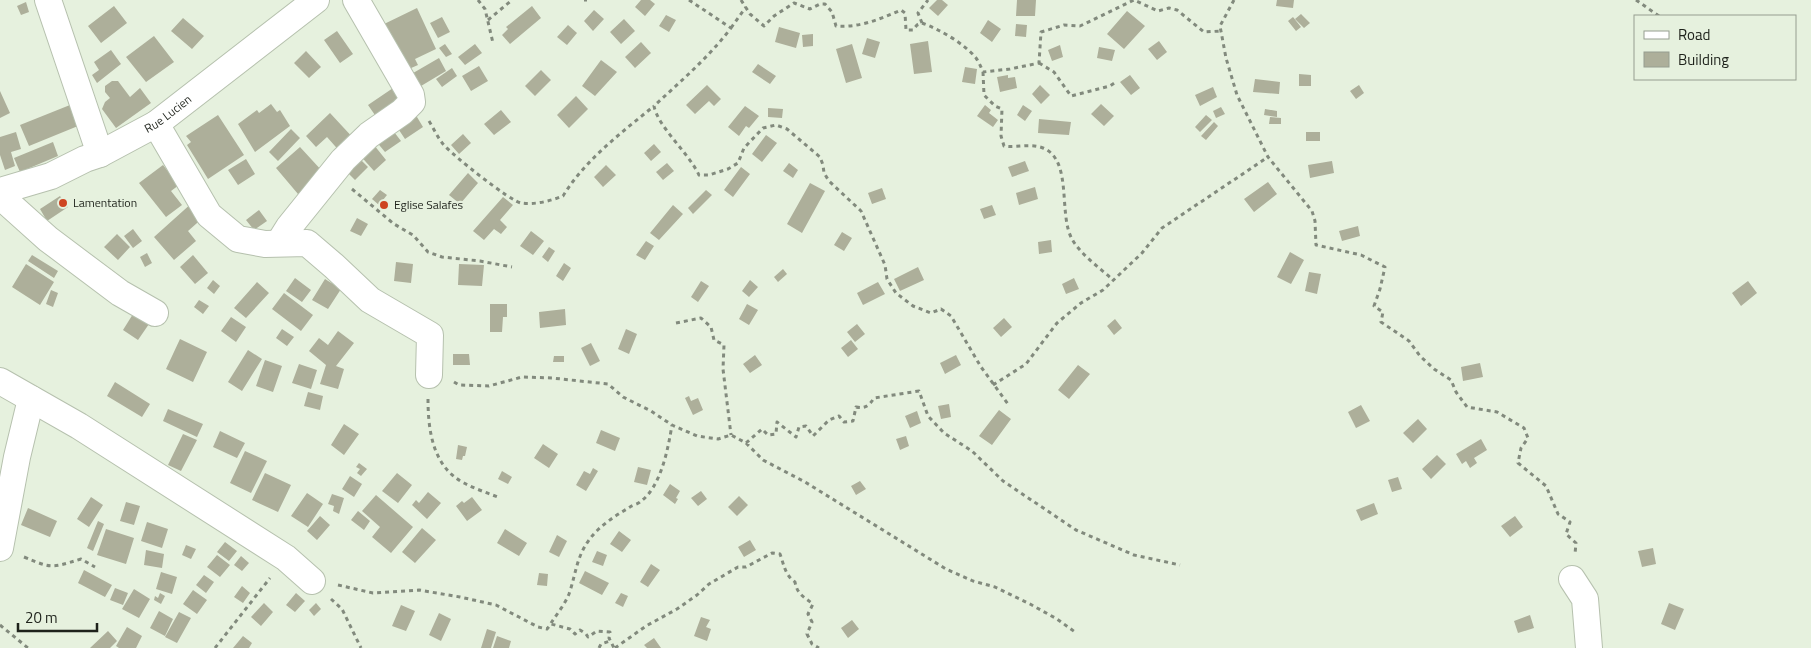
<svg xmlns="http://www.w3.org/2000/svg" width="1811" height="648" font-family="'Titillium Web',sans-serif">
  <rect width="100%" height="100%" fill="#e6f1de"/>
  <path fill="#adaf9a" d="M641 0H650L655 4 645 16 635 7Z
    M937 0H942L948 5 938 16 929 8Z
    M1017 0H1036L1035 16H1016Z
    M1277 0H1294L1293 8 1276 6Z
    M26 2 29 12 21 15 17 6Z
    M114 6 127 23 101 43 88 26Z
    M532 6 541 18 510 44 502 35 508 29 506 27Z
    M417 8 436 49 415 59 418 65 402 72 380 26Z
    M594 10 604 19 593 31 584 21Z
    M1127 11 1145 26 1124 49 1107 34Z
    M1301 14 1310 23 1304 28 1295 19Z
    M666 15 676 20 669 32 659 26Z
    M442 17 450 32 438 38 430 23Z
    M1293 17 1301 27 1296 31 1288 21Z
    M183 18 204 36 192 49 171 31Z
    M624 19 635 31 621 44 610 32Z
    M988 20 1001 29 992 42 980 33Z
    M1016 24 1027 25 1026 37 1015 36Z
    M568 25 577 33 567 45 557 37Z
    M779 27 800 33 796 48 775 42Z
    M337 31 353 54 340 63 324 40Z
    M813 34V46L803 47 802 35Z
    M154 36 174 62 146 82 126 57Z
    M867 38 880 42 875 58 862 54Z
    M928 41 932 72 914 74 910 44Z
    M1159 41 1167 52 1157 60 1148 49Z
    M641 42 651 53 635 68 625 57Z
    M445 44 452 54 446 57 439 48Z
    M475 44 482 53 465 65 458 57Z
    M852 44 862 78 846 83 836 49Z
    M1060 45 1063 57 1052 61 1048 50Z
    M1099 47 1115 50 1112 61 1097 58Z
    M111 50 121 64 97 83 92 75 99 70 94 62Z
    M306 51 321 67 309 78 294 63Z
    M439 58 446 71 416 89 408 76Z
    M601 60 617 72 595 96 582 86Z
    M758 64 776 76 770 84 752 72Z
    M479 66 488 81 471 91 462 76Z
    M965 67 977 69 975 84 962 82Z
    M452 68 457 76 442 87 436 79Z
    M541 70 551 80 535 96 525 86Z
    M1299 74 1311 75V86H1299Z
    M1008 75V78L1015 77 1017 88 1000 92 997 77Z
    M1130 75 1140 88 1131 95 1120 82Z
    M1255 79 1280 82 1279 94 1253 92Z
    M112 81H118L130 97 140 88 151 103 116 128 102 109 105 102 110 98 105 92V86Z
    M707 85 721 99 714 106 709 101 695 114 686 105Z
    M1040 85 1050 95 1041 104 1032 94Z
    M1359 85 1364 93 1356 99 1350 91Z
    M396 86 405 99 377 118 368 105Z
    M1213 87 1217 97 1200 106 1195 95Z
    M0 91 10 113 0 118Z
    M576 96 588 109 569 128 557 115Z
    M271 104 277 112 280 110 290 126 255 152 238 124 257 110 259 113Z
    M1101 104 1114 116 1104 126 1091 114Z
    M70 105 78 126 29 146 20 125Z
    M985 105 991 110 989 113 998 120 993 127 977 116Z
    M1023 105 1032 111 1025 121 1017 115Z
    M745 106 759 116 749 128 746 126 739 136 728 127Z
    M1221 107 1225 114 1216 118 1213 111Z
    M768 108 783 109 782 118 768 117Z
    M1265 109 1277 111V117L1264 115Z
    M501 110 511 122 494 135 484 124Z
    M414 112 423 127 405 139 395 124Z
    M330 113 356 141 342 154 327 137 316 147 306 136Z
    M218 115 244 155 208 179 187 145 191 142 186 136Z
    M1206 115 1212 120 1200 132 1195 127Z
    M1270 117 1281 118V124H1269Z
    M1039 119 1071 122 1069 135 1038 133Z
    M1214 122 1218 126 1206 140 1201 136Z
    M391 128 401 141 385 152 375 140Z
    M291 129 300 138 278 161 269 152Z
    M16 132 21 149 11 152 15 166 5 170 0 155V137Z
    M1306 132H1320V141H1306Z
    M463 134 471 143 459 154 451 145Z
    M766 135 777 143 762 162 752 154Z
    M370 140 386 160 374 171 357 152Z
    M53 142 58 156 20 172 14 158Z
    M654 144 661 152 651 161 644 153Z
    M300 147 323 172 298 194 276 168Z
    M359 158 368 167 355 180 346 171Z
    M246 159 255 174 238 185 228 170Z
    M1025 161 1029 171 1012 177 1008 167Z
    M1332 161 1334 173 1310 178 1308 165Z
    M667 163 674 171 663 180 656 172Z
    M789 163 798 170 793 178 783 171Z
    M163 165 179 185 171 191 182 205 166 217 139 183Z
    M606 165 616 175 603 187 594 177Z
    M741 167 750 174 733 197 724 190Z
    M468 173 478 183 460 204 449 195Z
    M1268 182 1277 194 1254 212 1244 199Z
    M810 183 825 191 802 233 787 224Z
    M1035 187 1038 199 1019 205 1016 193Z
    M882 188 886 199 872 204 868 193Z
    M380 190 387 195 379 205 372 199Z
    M706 190 712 195 693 214 688 208Z
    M60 196 68 207 47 221 40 209Z
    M503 197 513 205 500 220 507 227 501 234 494 229 484 240 473 231Z
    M193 202 205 216 188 231 196 241 174 260 154 237Z
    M673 205 683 214 659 240 650 233Z
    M992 205 996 215 984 219 980 209Z
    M259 210 267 221 254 230 246 220Z
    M357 218 368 224 361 236 350 231Z
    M1358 226 1360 236 1342 241 1339 231Z
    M133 229 142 241 133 248 124 236Z
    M531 231 544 241 533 255 520 246Z
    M842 232 852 238 844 251 834 245Z
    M117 234 130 247 118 260 104 247Z
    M1051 240 1052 252 1039 254 1038 242Z
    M646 241 654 246 645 260 636 255Z
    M549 247 555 251 548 262 542 257Z
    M1290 252 1304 260 1291 284 1277 277Z
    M147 253 152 263 145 267 140 257Z
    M32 255 58 271 54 278 28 261Z
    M193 255 208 273 195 284 180 267Z
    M396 262 413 264 411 283 394 281Z
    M564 263 571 268 563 281 556 276Z
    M26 264 54 282 40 305 12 287Z
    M459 264 484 265 482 286 458 285Z
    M918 267 924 280 900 291 894 279Z
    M783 269 787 274 778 282 774 277Z
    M1309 272 1321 274 1317 294 1305 291Z
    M295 278 311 290 302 302 286 291Z
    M1074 278 1079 289 1066 294 1062 284Z
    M325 279 341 289 328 309 312 300Z
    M213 280 220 286 214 294 207 288Z
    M750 280 758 287 749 297 742 291Z
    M701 281 709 286 698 302 691 297Z
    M1748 281 1757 293 1741 306 1732 293Z
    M257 282 269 293 246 318 234 308Z
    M878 282 885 294 863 305 857 293Z
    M51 290 58 293 53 307 46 304Z
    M284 293 313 315 301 331 272 309Z
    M199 300 209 306 203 314 194 307Z
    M490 304H507V317H503L502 332H490Z
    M747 304 758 310 749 325 739 319Z
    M565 309 566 325 540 328 539 312Z
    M133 314 149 324 138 340 123 330Z
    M231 317 246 327 236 342 221 331Z
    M1004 318 1012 327 1001 337 993 328Z
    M1115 319 1122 328 1114 335 1107 326Z
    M857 324 865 334 855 342 847 332Z
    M282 329 294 337 287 346 276 338Z
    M626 329 637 334 629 354 618 349Z
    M338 331 354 343 336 366 344 369 338 389 320 384 326 365 309 351 319 338 328 345Z
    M180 339 207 352 193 382 166 369Z
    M851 340 858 349 848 357 841 348Z
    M591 343 600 361 590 366 581 348Z
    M248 350 262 359 242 391 228 382Z
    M453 354H469L470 365H453Z
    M755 355 762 365 750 373 743 364Z
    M956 355 961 365 945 374 940 363Z
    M554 356H564V362H553Z
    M265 360 282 366 273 392 256 386Z
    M1480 363 1483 377 1463 381 1461 367Z
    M299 364 317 370 311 389 292 383Z
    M1078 365 1090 374 1069 399 1058 390Z
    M115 382 150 404 142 417 107 396Z
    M308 392 323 396 320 410 304 406Z
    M689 396 691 401 698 398 703 410 693 415 685 398Z
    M949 404 951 417 941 419 938 406Z
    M1361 405 1370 421 1356 428 1348 412Z
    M168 409 203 424 197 437 163 421Z
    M999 410 1011 419 992 445 979 436Z
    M917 411 921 423 910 428 905 416Z
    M1418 419 1427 429 1413 443 1403 433Z
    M344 424 359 434 344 455 331 445Z
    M601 430 620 438 615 451 596 443Z
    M220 431 245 443 237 458 213 447Z
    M183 434 197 440 181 471 168 465Z
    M906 436 909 446 900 450 896 439Z
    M1481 439 1487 450 1474 458 1477 463 1470 468 1466 461 1462 464 1456 454Z
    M543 444 558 454 549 468 534 458Z
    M458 445 467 447 465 456H463L462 460 456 459Z
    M245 451 267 461 251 493 230 483Z
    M1437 455 1446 464 1431 479 1422 469Z
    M359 463 367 469 361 476 357 473 360 469 356 467Z
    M638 467 651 470 647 485 634 482Z
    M593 468 598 471 586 491 576 485 584 471 590 474Z
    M502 471 512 477 508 484 498 479Z
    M265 473 291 485 278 512 252 500Z
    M397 473 412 485 398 503 382 491Z
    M350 476 362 484 354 497 342 489Z
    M1398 477 1402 489 1392 492 1388 480Z
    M860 481 866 489 856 495 851 486Z
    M670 484 680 491 676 498 678 499 675 504 663 495Z
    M701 491 707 499 698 506 691 498Z
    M428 492 441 503 427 519 412 505 416 500 419 503Z
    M307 493 323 504 308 527 291 516Z
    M332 494 344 498 339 514 333 511 334 506 328 504Z
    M376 495 413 527 391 553 372 537 380 527 362 511Z
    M739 496 748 505 737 516 728 507Z
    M91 497 103 505 89 527 77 519Z
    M472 497 482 510 467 521 456 506 462 501 464 503Z
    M126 502 140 506 134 525 120 521Z
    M1374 503 1378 514 1361 521 1356 510Z
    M28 508 57 521 50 537 21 525Z
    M358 511 370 521 364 530 351 520Z
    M320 516 330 525 317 540 307 531Z
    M1515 516 1523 527 1510 537 1501 526Z
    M98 521 104 524 93 551 87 548Z
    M147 522 168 529 162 548 141 541Z
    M422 528 436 540 415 563 402 552Z
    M106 529 134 538 126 564 97 555Z
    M505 529 527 543 519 556 497 543Z
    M619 531 631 540 622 552 610 544Z
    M557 535 567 541 559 557 549 552Z
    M750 540 756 550 744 557 738 547Z
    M225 542 237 551 229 561 217 552Z
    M186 545 196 549 191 559 182 555Z
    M1653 548 1656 564 1642 567 1638 551Z
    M146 550 164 554 162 568 144 565Z
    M597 551 607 555 603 566 592 562Z
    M217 555 230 565 220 577 207 567Z
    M241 556 249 563 242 571 234 565Z
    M651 564 660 570 648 587 640 582Z
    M84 570 112 585 105 597 78 583Z
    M585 571 609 583 602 595 579 583Z
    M161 572 177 577 172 594 156 589Z
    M539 573 548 574 547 586 537 585Z
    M204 575 214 582 206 593 196 585Z
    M242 586 250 593 243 603 234 597Z
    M115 588 128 593 123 605 110 600Z
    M134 589 150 599 139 618 122 609Z
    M193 590 207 600 197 614 183 604Z
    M160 593 165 596 161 604 154 600 155 596 158 598Z
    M296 593 305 601 295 612 286 605Z
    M621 593 628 596 623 607 615 603Z
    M264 603 273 612 261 626 251 617Z
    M316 603 321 609 314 616 309 610Z
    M1669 603 1684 609 1675 630 1661 624Z
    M401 605 415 611 406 631 392 626Z
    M159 611 173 619 165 636 150 628Z
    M179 612 191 618 177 643 165 637Z
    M439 613 451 619 441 641 429 635Z
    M1530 615 1534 628 1518 633 1514 621Z
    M701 617 710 620 706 627 711 629 707 641 694 636Z
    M852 620 859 629 848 638 841 628Z
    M127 627 142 636 136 648H119L116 646Z
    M487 629 496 632 491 648H481Z
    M108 631 117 641 110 648H90Z
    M243 636 252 643 249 648H233Z
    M497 636 511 641 509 648H493Z
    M654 638 661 648H647L644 645Z"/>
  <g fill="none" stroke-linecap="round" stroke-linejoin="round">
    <defs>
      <g id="street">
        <path d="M48 0 100 154"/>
        <path d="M156 124 209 215 238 239 265 244 307 243 334 266 370 300 430 335 429 375"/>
        <path id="s1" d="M0 191 51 176 85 159 100 154 156 124 316 0"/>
        <path d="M0 196 48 239 120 293 155 313"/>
        <path d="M279 243 289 227 343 160 369 135 402 112 412 102 411 95 356 0"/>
        <path d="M0 381 79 426 286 558 312 581"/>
        <path d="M0 548 17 457 31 399"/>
        <path d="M1572 579 1585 599 1589 648"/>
      </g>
    </defs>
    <use href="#street" stroke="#b6c1ae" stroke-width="28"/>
    <path stroke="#828a7d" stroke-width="3" stroke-dasharray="4 4" stroke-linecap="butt" d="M478 0 485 9 493 43
      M584 0H587
      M689 0 731 28C709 57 681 81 654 106 658 127 688 152 699 175H709L728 169 738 163 744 148 763 128 776 125 787 129 820 157 823 165 824 173 829 181 861 211 885 265 887 279 896 293 913 306 931 313 941 309 951 316 981 367 1008 404
      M741 0 750 14 764 26 774 16 794 3 810 9 820 4H825L832 12 836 26C859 28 880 19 901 10L905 13 906 30H913L917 25 922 23C939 29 965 44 976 58 979 62 981 67 983 72L1010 69 1039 63 1041 32 1064 25 1080 26 1134 0 1158 11 1169 8 1177 10 1204 32 1221 31
      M1234 0 1220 26 1226 58 1237 95 1268 157 1312 211 1315 221 1316 245 1361 255 1385 267 1380 289 1374 306 1383 312 1381 322 1409 341 1420 356 1434 369 1451 380 1456 392 1467 407 1497 412 1524 428 1528 438 1521 448 1518 463 1546 486 1558 514 1570 522 1566 534 1576 543 1575 554
      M1636 0 1659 16
      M488 20 512 0
      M922 23 918 13 928 0
      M731 28 746 7
      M1039 63 1054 72 1071 96 1110 86 1116 82
      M983 72 984 95 995 106 1002 109 1001 136 1004 146C1017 148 1030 143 1043 148 1073 160 1058 214 1072 239 1081 255 1100 268 1113 280
      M429 121C434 129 438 138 443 144 452 155 510 201 521 203 535 205 550 201 563 196 585 160 621 133 654 106
      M352 189 394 224 413 235 428 252 442 257 480 261 512 267
      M676 323 701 318 711 327 714 340 724 345 723 369 731 435
      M454 382 459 385 489 386 522 377 552 378 608 384 623 397 651 411 672 425 697 436 718 439 731 435 746 443 762 429 768 435 776 434 777 422 796 437 799 427 806 426 813 436 829 420 839 416 844 422 853 421 856 407C865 409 869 406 874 398L919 391 928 416 944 433 972 451 1003 481 1076 530 1134 555 1180 565
      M993 385 1026 364 1057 323 1081 303 1103 290 1142 253 1162 228 1268 157
      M428 399C428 431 433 467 464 483 475 489 488 493 500 498
      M746 443 763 460 805 482 946 569 973 581 995 587 1030 604 1057 619 1075 632
      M24 557C53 569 51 568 81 559L95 567
      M338 585 373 593 419 590 460 597 496 605 538 627 547 629 551 624 570 629 575 634 580 630 586 634 588 637 597 631 610 632 609 638 614 648
      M331 599 342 609 361 648
      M551 623C557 614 565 604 569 594 576 574 576 558 589 540 599 526 615 516 630 507 633 505 638 504 640 502 661 487 668 449 672 425
      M0 625 28 648
      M215 648 270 578
      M599 648 601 644 610 641
      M615 648 646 626 677 609 697 595 709 584 738 567H746L772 553 780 554C784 565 785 575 795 582 797 594 804 597 813 604L808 614 812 622 807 634 812 644 819 648"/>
    <use href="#street" stroke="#fff" stroke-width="26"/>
  </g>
  <g fill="#ce4421" stroke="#e6f1de" stroke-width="2">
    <circle cx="63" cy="203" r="5"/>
    <circle cx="384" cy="205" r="5"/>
  </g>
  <g text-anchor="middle" stroke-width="4.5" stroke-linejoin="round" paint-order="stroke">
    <g font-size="12" fill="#1e221b" stroke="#e6f1de">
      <text dy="4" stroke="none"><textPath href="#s1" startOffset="186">Rue Lucien</textPath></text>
    </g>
    <g font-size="12" fill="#1e221b" stroke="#e6f1de" text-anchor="start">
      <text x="73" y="207">Lamentation</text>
      <text x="394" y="209">Eglise Salafes</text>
    </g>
  </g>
  <rect x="1634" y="15" width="162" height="65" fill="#e6f1de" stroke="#969e90"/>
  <rect x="1644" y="31" width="25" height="8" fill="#ffffff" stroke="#969e90"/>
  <text x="1678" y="40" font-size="15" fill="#1e221b">Road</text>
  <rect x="1644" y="52" width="25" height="15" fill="#adaf9a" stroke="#969e90"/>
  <text x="1678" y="65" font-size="15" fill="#1e221b">Building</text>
  <path d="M18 623v8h79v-8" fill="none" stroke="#1e221b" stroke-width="2.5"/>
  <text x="25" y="623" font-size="15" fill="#1e221b" stroke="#e6f1de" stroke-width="4" paint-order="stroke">20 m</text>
</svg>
